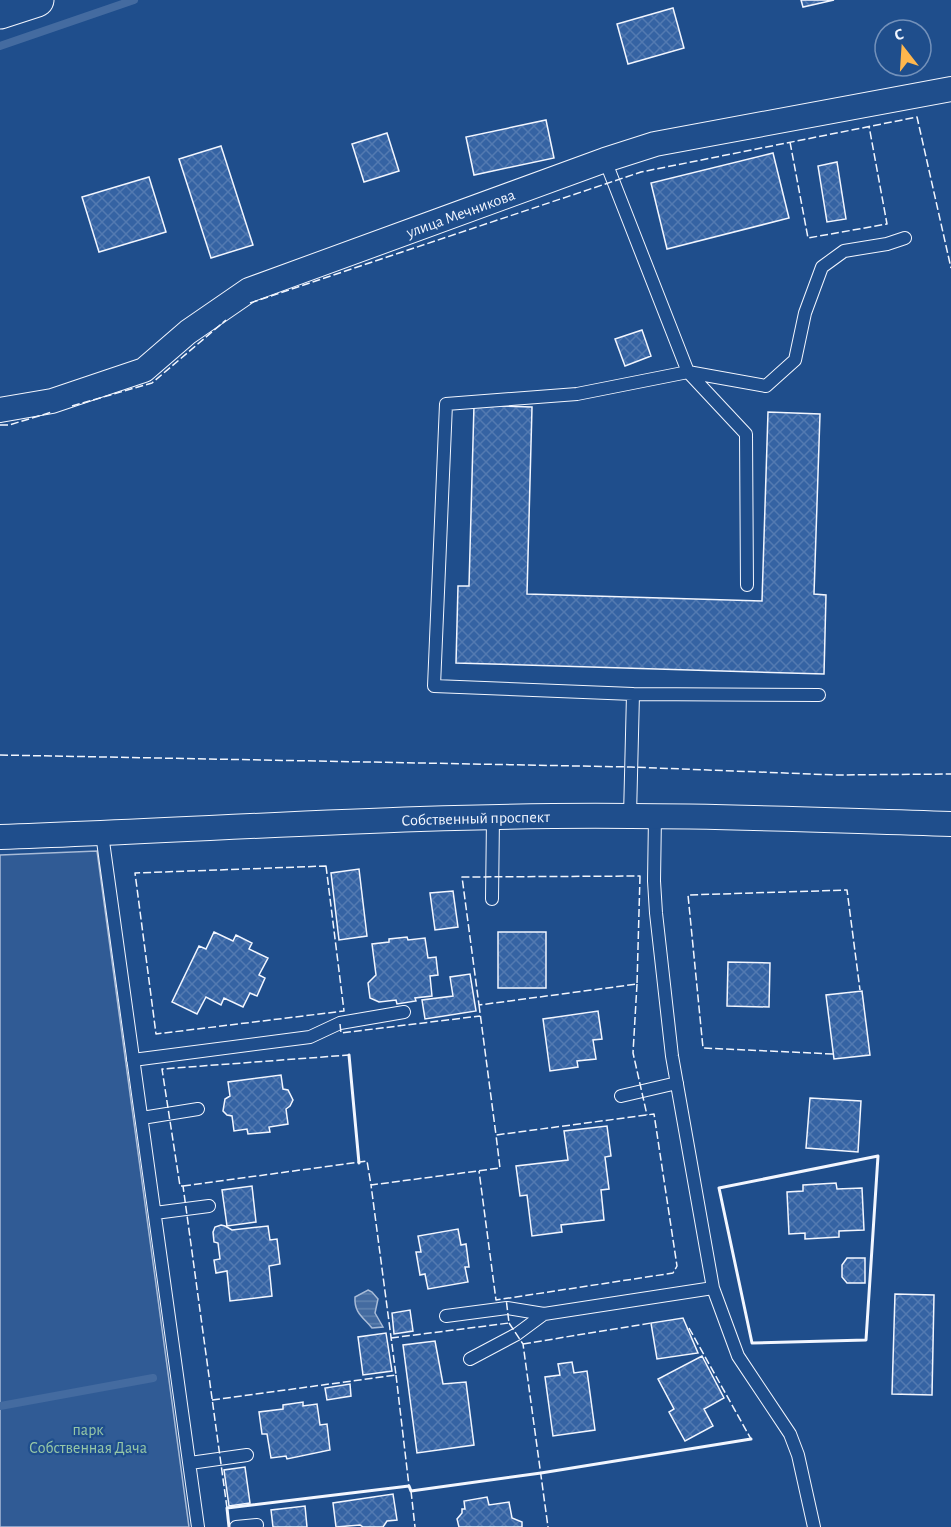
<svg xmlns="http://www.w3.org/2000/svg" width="951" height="1527" font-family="'Alegreya Sans',sans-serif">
  <defs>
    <pattern id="water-rules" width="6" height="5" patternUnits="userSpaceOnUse" patternTransform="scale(1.5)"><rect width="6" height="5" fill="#446ba0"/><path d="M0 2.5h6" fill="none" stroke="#5f81ae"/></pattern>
    <pattern id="building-cross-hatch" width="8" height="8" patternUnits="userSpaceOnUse" patternTransform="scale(1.5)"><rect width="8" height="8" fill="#3563a3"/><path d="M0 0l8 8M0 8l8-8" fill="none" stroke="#537ab1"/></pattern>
  </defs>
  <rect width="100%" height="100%" fill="#1f4e8c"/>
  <path fill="#305b95" stroke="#a8bbd7" stroke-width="1.5" d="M97 851 189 1527H0V855Z"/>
  <path fill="url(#water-rules)" stroke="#a8bbd7" stroke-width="1.5" d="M368 1290 372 1292 378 1299 375 1313 383 1327 372 1328C363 1317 354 1313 355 1297Z"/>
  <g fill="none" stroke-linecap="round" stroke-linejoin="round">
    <path stroke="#446ba0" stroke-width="8" d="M0 46 134 0
      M0 1406 153 1378"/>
  </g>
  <path fill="url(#building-cross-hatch)" stroke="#f2f6ff" stroke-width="1.5" d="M801 0H834L803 7Z
    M673 8 684 48 628 64 617 24Z
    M546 120 554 158 474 175 466 137Z
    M387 133 399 171 364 182 352 144Z
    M221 146 253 245 211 258 179 159Z
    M773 153 789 218 667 249 651 183Z
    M837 162 846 219 827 222 818 166Z
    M149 177 166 232 99 252 82 197Z
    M642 330 651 356 625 366 615 339Z
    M474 405 532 407 527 594 762 601 768 412 820 414 814 594 826 595 824 674 456 663 458 586H469Z
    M359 869 367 936 339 940 331 873Z
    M453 891 458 927 435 930 430 893Z
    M214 932 233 941 236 935 252 943 249 949 268 958 259 975 265 978 257 996 250 993 243 1007 224 998 221 1005 206 997 197 1014 172 1002 199 946 206 949Z
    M498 932H546V988H498Z
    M407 937 408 940 425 938 428 958 436 957 438 975 430 976 432 996 415 998 416 1001 397 1004 396 1000 379 1002 370 998 368 983 376 975 372 944 389 942V939Z
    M728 962 770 963 769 1007 727 1006Z
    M470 974 476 1011 425 1019 422 1000 453 996 450 977Z
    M862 991 870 1055 834 1059 826 995Z
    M598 1011 602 1039 593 1040 596 1059 577 1061 578 1067 550 1071 543 1019Z
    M281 1075 283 1089 288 1090 293 1100 290 1106 286 1109 288 1124 269 1127 270 1132 248 1134 247 1129 234 1131 232 1116 227 1115 223 1111 225 1099 230 1096 228 1082Z
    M810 1098 861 1101 858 1152 806 1148Z
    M607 1126 611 1156 605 1157 609 1189 601 1190 604 1220 561 1225 562 1232 532 1236 527 1195 520 1196 516 1166 568 1160 564 1131Z
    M836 1183 837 1189 862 1188 864 1230 839 1231V1237L805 1239V1233L789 1234 787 1192 803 1191V1185Z
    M252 1186 256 1222 227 1226 222 1190Z
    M221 1225 225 1226 232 1230 268 1226 270 1240 277 1239 280 1264 269 1266 272 1296 230 1301 227 1271 216 1273 214 1260 220 1259 218 1243 214 1242 213 1232 215 1227Z
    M458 1229 461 1245 466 1244 469 1267H465L468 1282 428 1289 425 1274 420 1275 416 1252H421L418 1236Z
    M847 1258H865V1283H847L842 1277V1265Z
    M895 1294 934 1295 932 1395 892 1394Z
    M410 1310 413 1331 394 1334 392 1313Z
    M683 1318 698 1353 657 1359 651 1323Z
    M386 1333 392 1371 363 1375 358 1337Z
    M435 1341 443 1384 466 1382 474 1445 417 1453 403 1345Z
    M702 1356 724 1398 704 1409 713 1426 685 1441 669 1412 674 1409 658 1379Z
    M572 1362 574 1373 587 1371 595 1430 553 1436 545 1377 560 1375 558 1364Z
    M350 1384 351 1396 327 1400 325 1388Z
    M303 1402V1406L317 1404 320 1425 327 1424 330 1450 287 1459 286 1456 271 1458 267 1434H262L259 1412 283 1409V1405Z
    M245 1467 250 1503 229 1506 224 1470Z
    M393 1494 397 1520 387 1521 383 1527H363L360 1525 336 1527 333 1503Z
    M487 1497 489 1505 509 1502 512 1518 522 1522V1527H459L457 1519 462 1513V1509H465L464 1501Z
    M305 1506 307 1527H273L271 1510Z"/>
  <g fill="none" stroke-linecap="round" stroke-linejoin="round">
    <defs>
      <path id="lane" d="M605 160 688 372 746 434 747 585
        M633 694 819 695
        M630 816 633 694 434 686 446 404 577 394 688 372 766 386 795 360 805 313 822 267 844 251 887 244 905 238
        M655 816 654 881 656 913 672 1056 713 1288 738 1356 790 1434 798 1455 814 1527
        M102 834 198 1527
        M492 899 493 818
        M133 1060 310 1037 340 1023 404 1012
        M621 1096 677 1083
        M142 1118 198 1109
        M155 1213 209 1206
        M446 1316 507 1308 544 1314 713 1288
        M470 1359 517 1334 544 1314
        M190 1463 247 1455
        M236 1527 257 1525"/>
      <g id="street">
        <path id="s1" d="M0 410 52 401 144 370 188 332 249 290 605 160 655 144 951 89"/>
        <path id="s2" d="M0 837C210 830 420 814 631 816 737 816 844 821 951 824"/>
      </g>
      <path id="primary" d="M0 12 37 0"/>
    </defs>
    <use href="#lane" stroke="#f2f6ff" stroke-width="14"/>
    <use href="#street" stroke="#f2f6ff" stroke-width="26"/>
    <use href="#primary" stroke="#f2f6ff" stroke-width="35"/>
    <use href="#lane" stroke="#1f4e8c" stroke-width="12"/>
    <use href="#street" stroke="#1f4e8c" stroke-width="24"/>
    <use href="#primary" stroke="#1f4e8c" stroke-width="33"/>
    <path stroke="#f2f6ff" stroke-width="1.5" stroke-dasharray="8 3" stroke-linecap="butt" d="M790 142 808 238 887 224 869 126
      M250 303 641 172 917 117 951 268
      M72 406 152 383 226 320
      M0 425H9L52 412
      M0 755 631 767 836 775 951 774
      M326 866 344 1011 156 1034 135 873Z
      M640 876 637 984 479 1005 462 877Z
      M637 984 633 1053 647 1115
      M479 1005 496 1135
      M340 1024 341 1033 480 1016
      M833 1054 703 1048 688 895 847 890 860 990
      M183 1186 367 1161 371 1185 500 1168 496 1135 654 1114 677 1266 673 1273 496 1300 479 1171
      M509 1323 523 1344 548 1527
      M689 1328 751 1439
      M391 1338 509 1323 506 1298
      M523 1344 651 1323
      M396 1375 409 1486
      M212 1400 396 1375 371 1185
      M411 1491 415 1527
      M227 1508 183 1186H180L162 1069 349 1055"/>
    <path stroke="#f2f6ff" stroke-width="3" d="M349 1055 359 1163
      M878 1156 866 1340 752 1343 719 1188Z
      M229 1527 227 1508 409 1486 411 1491 541 1473 751 1439"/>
  </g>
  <g text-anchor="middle" stroke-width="4.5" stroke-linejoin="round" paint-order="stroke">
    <g font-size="16" fill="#f2f6ff" stroke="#1f4e8c">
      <text dy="6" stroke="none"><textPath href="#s1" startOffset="507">улица Мечникова</textPath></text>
      <text dy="6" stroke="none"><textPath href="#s2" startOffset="476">Собственный проспект</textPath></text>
    </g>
    <g font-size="16" fill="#97c8a6" stroke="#1f4e8c">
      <text x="88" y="1435">парк<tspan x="88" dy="18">Собственная Дача</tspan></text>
    </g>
  </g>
  <g transform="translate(903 48) rotate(343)"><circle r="28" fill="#1f4e8c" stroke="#7391ba" stroke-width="1.5"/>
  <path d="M0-4.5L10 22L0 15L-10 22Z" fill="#ffb74d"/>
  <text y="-9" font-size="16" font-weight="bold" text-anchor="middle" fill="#f2f6ff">С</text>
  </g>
</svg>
